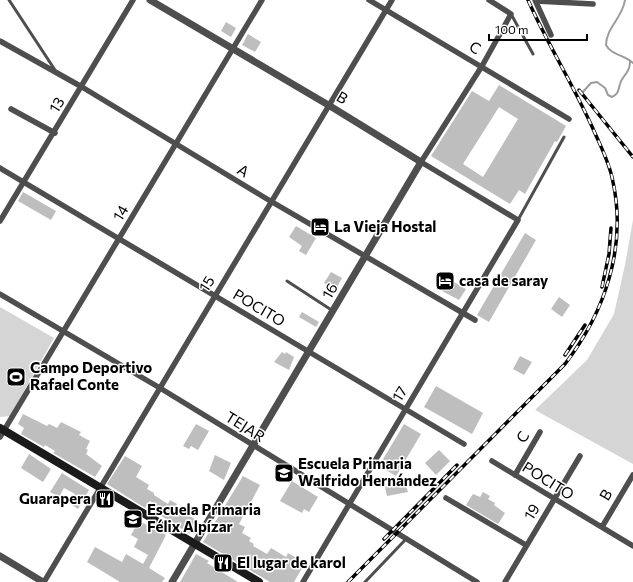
<svg xmlns="http://www.w3.org/2000/svg" width="633" height="582" font-family="Commissioner,sans-serif">
  <rect width="100%" height="100%" fill="#fff"/>
  <path fill="#d5d5d5" d="M633 220V464L535 410 587 360 614 314 625 265Z
    M0 307 54 338 10 416 0 417Z"/>
  <g fill="none" stroke-linecap="round" stroke-linejoin="round">
    <path stroke="#9c9c9c" stroke-width="2" d="M625 0C623 17 606 28 606 45 611 55 625 55 633 63
      M581 94 591 83 597 82 605 88 608 95 612 97C619 93 618 91 620 84 622 75 630 74 630 61"/>
  </g>
  <path fill="#bebebe" fill-rule="evenodd" d="M226 22 236 28 231 37 221 31Z
    M248 34 261 42 255 52 242 45Z
    M499 85 566 126 557 142 555 141 525 194 519 190 510 204 431 156 472 91 489 101ZM499 107 518 119 483 177 463 164Z
    M23 192 56 211 51 220 18 201Z
    M296 226 316 238 306 255 299 251 302 246 289 237Z
    M525 233 536 240 489 322 477 315Z
    M331 272 342 278 336 289 324 283Z
    M449 279 466 289 459 300 442 291Z
    M559 297 570 305 562 317 551 309Z
    M302 312 319 322 316 327 299 317Z
    M282 352 285 354 286 352 294 357 289 370 274 362Z
    M520 356 532 362 524 375 513 369Z
    M436 386 483 413 472 434 424 407Z
    M23 414 47 426 49 424 57 428 61 422 81 432 79 435 90 441 86 449 88 450 86 454 102 466 95 477 53 453 55 451 45 445 44 447 21 434 24 428 18 424Z
    M196 424 209 431 198 450 191 446 189 449 183 446Z
    M404 424 421 434 396 476 379 466Z
    M439 450 450 461 436 475 425 463Z
    M29 454 51 469 43 482 21 468Z
    M215 455 231 463 224 480 209 471Z
    M125 456 142 466 136 477 149 485 147 489 154 493V495L168 504 170 500 177 504 175 507 198 521 190 534 160 515 163 510 150 501 145 508 107 484Z
    M62 473 89 490 78 509 69 503 75 494 64 488 59 497 50 492Z
    M243 476 260 485 239 524 245 527 242 533 251 538 249 541 254 544 253 546 267 554 271 548 286 557 288 553 305 563 294 582H270L203 542Z
    M292 481 318 497 309 512 304 509 302 513 280 501Z
    M405 483 408 492 387 496 385 487Z
    M483 492 490 496 488 499 495 503 494 505 505 513 498 524 466 505 473 494 480 497Z
    M139 521 166 535 149 568 165 578 162 582H120L87 562 95 547 122 562 126 554 143 564 148 555 134 547 138 539 131 535Z
    M196 554 209 561 207 563 238 582H180Z"/>
  <g fill="none" stroke-linecap="round" stroke-linejoin="round">
    <path stroke="#4e4e4e" stroke-width="3" d="M9 0 55 70
      M511 14 533 54
      M518 220 564 137
      M287 281 333 311
      M365 582 407 538"/>
    <path stroke="#4e4e4e" stroke-width="5.5" d="M369 0 569 119
      M535 0 551 35
      M536 1 593 4
      M0 41 82 87 267 199 475 320
      M11 109 55 133
      M0 168 464 444
      M0 221 133 0
      M0 294 160 388 477 582
      M0 437 262 0
      M492 461 633 546
      M515 475 540 432
      M446 498 526 545
      M602 527 633 475
      M44 582 392 0
      M303 582 518 220 421 162 482 66 511 14 489 0
      M505 582 580 456"/>
    <path stroke="#4e4e4e" stroke-width="7" d="M150 0 330 106 421 162 172 582
      M0 556 43 582"/>
    <path stroke="#1b1b1b" stroke-width="8" d="M0 428 259 582"/>
    <defs>
      <path id="rail" d="M579 90 633 157
        M602 287 609 254 611 228
        M565 355 585 325
        M384 539 457 465
        M348 582 565 364C605 312 627 247 613 182 610 164 601 147 594 131 574 86 548 45 528 0"/>
    </defs>
    <use href="#rail" stroke="#000" stroke-width="3.5"/>
    <use href="#rail" stroke="#fff" stroke-width="2" stroke-dasharray="6" stroke-linecap="butt"/>
  </g>
  <defs>
    <symbol id="hotel-square" viewBox="-11 -11 22 22"><rect x="-9" y="-9" width="18" height="18" rx="4" fill="#000" stroke="#fff"/><path d="M-6-4.5h1.5V1H6V5H4.5V3h-9V5H-6ZM-4 0a1.8 1.8 0 1 1 3.6 0ZM.5 0V-2.5h3Q6-2.5 6 0Z" fill="#fff"/></symbol>
    <symbol id="stadium-square" viewBox="-11 -11 22 22"><rect x="-9" y="-9" width="18" height="18" rx="4" fill="#000" stroke="#fff"/><path d="M0-5a6.5 5 0 1 0 0 10a6.5 5 0 1 0 0-10ZM-3.5-1.8h7v3.6h-7Z" fill="#fff"/></symbol>
    <symbol id="school-square" viewBox="-11 -11 22 22"><rect x="-9" y="-9" width="18" height="18" rx="4" fill="#000" stroke="#fff"/><path d="M0-5L7-2L0 1L-7-2ZM-4 1L0 2.5L4 1V4Q0 6-4 4Z" fill="#fff"/></symbol>
    <symbol id="restaurant-square" viewBox="-11 -11 22 22"><rect x="-9" y="-9" width="18" height="18" rx="4" fill="#000" stroke="#fff"/><path d="M-5-6h1v4h1v-4h1v4h1v-4h1v5L-1.5 .5V6h-2V.5L-5-1ZM5-6V6H3V1.5H1.5Q1.5-4 5-6Z" fill="#fff"/></symbol>
  </defs>
  <g fill-rule="evenodd">
    <use href="#hotel-square" x="309" y="216" width="22" height="22"/>
    <use href="#hotel-square" x="434" y="270" width="22" height="22"/>
    <use href="#stadium-square" x="5" y="366" width="22" height="22"/>
    <use href="#school-square" x="273" y="462" width="22" height="22"/>
    <use href="#restaurant-square" x="94" y="488" width="22" height="22"/>
    <use href="#school-square" x="122" y="508" width="22" height="22"/>
    <use href="#restaurant-square" x="212" y="552" width="22" height="22"/>
  </g>
  <g text-anchor="middle" stroke-width="3" stroke-linejoin="round" paint-order="stroke">
    <g font-size="15" fill="#000" stroke="#fff">
      <text transform="translate(475 48) rotate(30)" y="5">C</text>
      <text transform="translate(342 98) rotate(31)" y="5">B</text>
      <text transform="translate(57 105) rotate(-59)" y="5">13</text>
      <text transform="translate(243 171) rotate(32)" y="5">A</text>
      <text transform="translate(121 213) rotate(-59)" y="5">14</text>
      <text transform="translate(207 284) rotate(-58)" y="5">15</text>
      <text transform="translate(330 291) rotate(-60)" y="5">16</text>
      <text transform="translate(259 308) rotate(31)" y="5">POCITO</text>
      <text transform="translate(400 394) rotate(-59)" y="5">17</text>
      <text transform="translate(245 427) rotate(32)" y="5">TEJAR</text>
      <text transform="translate(523 437) rotate(-60)" y="5">C</text>
      <text transform="translate(548 481) rotate(32)" y="5">POCITO</text>
      <text transform="translate(606 495) rotate(-60)" y="5">B</text>
      <text transform="translate(532 512) rotate(-58)" y="5">19</text>
    </g>
    <g font-size="15" font-weight="bold" fill="#000" stroke="#fff" text-anchor="start">
      <text x="334" y="232">La Vieja Hostal</text>
      <text x="459" y="286">casa de saray</text>
      <text x="30" y="373">Campo Deportivo<tspan x="30" dy="17">Rafael Conte</tspan></text>
      <text x="298" y="469">Escuela Primaria<tspan x="298" dy="17">Walfrido Hernández</tspan></text>
      <text x="91" y="504" text-anchor="end">Guarapera</text>
      <text x="147" y="515">Escuela Primaria<tspan x="147" dy="17">Félix Alpízar</tspan></text>
      <text x="237" y="568">El lugar de karol</text>
    </g>
  </g>
  <path d="M489 34v6h98v-6" fill="none" stroke="#000000" stroke-width="2"/>
  <text x="495" y="34" font-size="12" fill="#000000" stroke="#ffffff" stroke-width="3" paint-order="stroke">100 m</text>
</svg>
